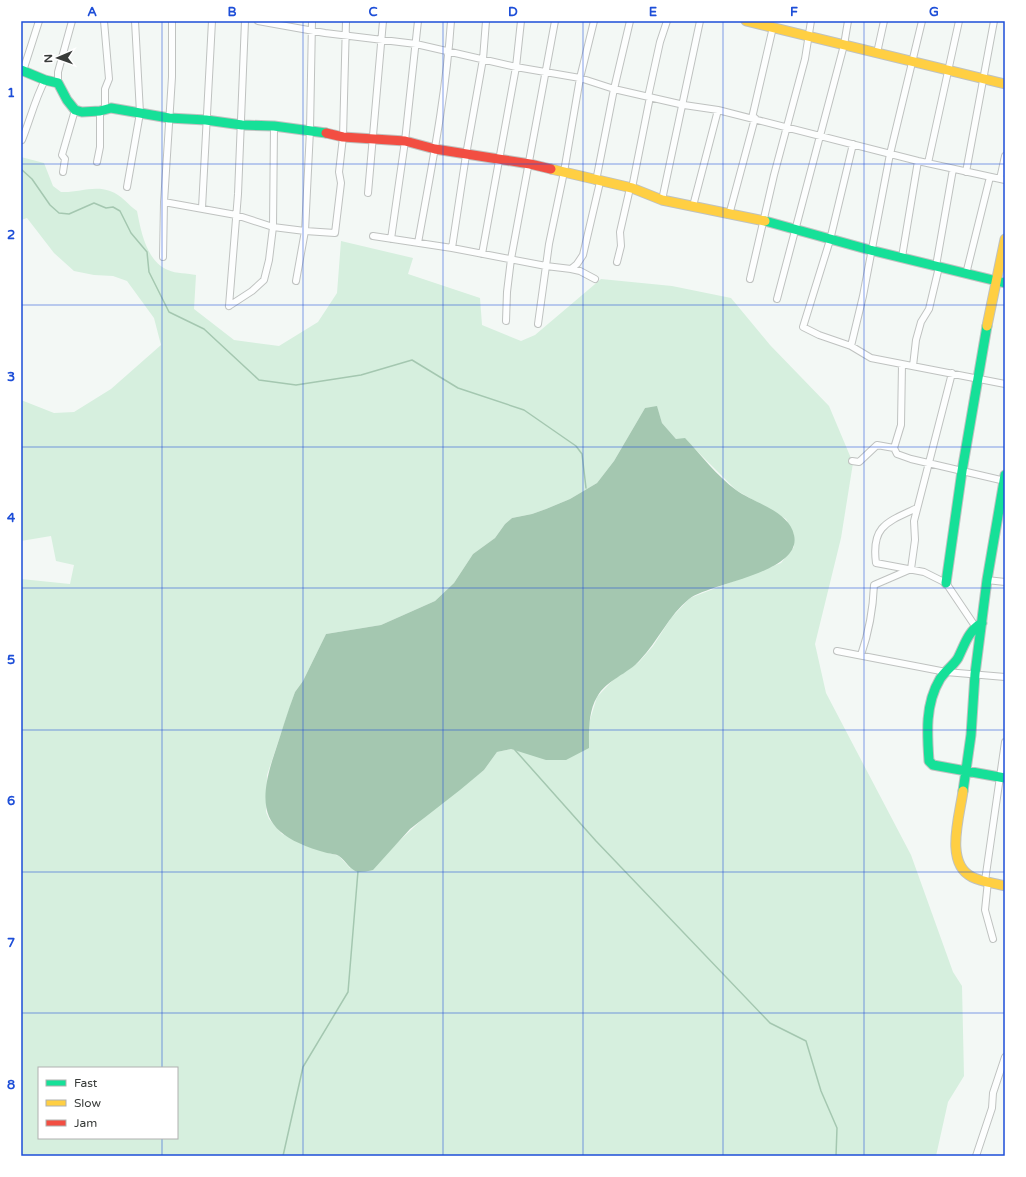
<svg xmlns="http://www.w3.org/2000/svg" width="1026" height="1177" font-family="'Varela Round',sans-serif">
  <rect width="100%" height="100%" fill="#f3f8f5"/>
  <path fill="#d6efde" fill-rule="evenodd" d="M21 157 44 163 53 186 61 192C78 193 93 185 110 191 122 195 128 205 137 211 141 231 146 261 168 270 176 274 188 273 196 275L194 309 234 340 279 346 318 322 337 293 341 241 413 258 408 274 480 298 482 325 521 341 535 335 601 279 672 286 731 298 770 345 829 406 853 463 841 538 815 644 826 693 911 855 953 972 962 986 964 1076 948 1102 936 1156H21V579L70 584 74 565 56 561 51 536 21 541V400L54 413 74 412 111 389 161 345 154 318 127 281 113 276 94 275 74 271 54 253 27 218 21 220ZM657 407 662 423 676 439 691 445 736 490 786 519 794 535V547L781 563 690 598 671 618 653 646 639 662 612 681 597 697 589 723V748L523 752 511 749 497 752 484 770 430 812 394 846 350 868 339 856 322 851 282 834 269 819 266 812 267 775 295 692 303 681 326 634 381 625 435 601 454 583 473 554 495 538 505 524 512 518 532 514 546 509 570 499 597 483 614 461 645 408ZM39 1068H177V1138H39Z"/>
  <path fill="#a4c7b0" d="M657 406 662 423 676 439 685 438C701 455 717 476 736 490 754 503 789 511 794 535 803 573 709 583 689 599 669 615 658 641 640 660 628 674 606 680 597 697 588 712 589 732 589 748L566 760H546L511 749 497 752 484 770 460 790 410 829 373 870C369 871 362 872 358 872 350 870 346 861 339 856 336 854 331 854 327 853 268 836 254 815 274 755 281 734 287 713 295 692L303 681 326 634 381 625 435 601 454 583 473 554 495 538 505 524 512 518 532 514 546 509 570 499 597 483 614 461 645 408Z"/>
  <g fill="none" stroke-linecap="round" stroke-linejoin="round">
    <path stroke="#a4c7b0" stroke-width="1.5" d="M21 169 32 179 50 205 59 213 69 214 94 203 106 208 113 207 120 211 131 233 147 252 149 272 169 312 204 329 259 380 296 385 361 375 412 360 458 388 524 410 576 446 582 454 586 488
      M515 750 596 841 770 1023 806 1041 821 1091 837 1128 836 1156
      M283 1156 303 1067 348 992 358 871"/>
    <defs>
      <path id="street" d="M104 21 109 79 105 89V110
        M172 21V77L164 202 236 215 273 227 305 231 310 130 312 21
        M258 21 325 33 416 44 516 67 580 78 614 89 684 105 718 110 918 161 1005 180
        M877 53 884 21
        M23 71 39 21
        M58 83V72L72 21
        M648 97 660 42 667 21
        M752 118 773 27
        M22 140C30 120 35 99 45 80
        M853 144 830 240 803 327 819 335 851 346 871 358 1005 384
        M97 162 100 147V111
        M928 163 959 21
        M63 172 65 159 62 155 75 110
        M966 172 994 21
        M1000 179 1005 156
        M596 181 614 89 630 21
        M127 187 140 113 135 21
        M632 188 650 97
        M368 193 383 21
        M662 200 700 21
        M693 206 718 110
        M202 208 212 21
        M729 215 755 118
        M373 236 452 248 546 266 571 269 577 264 583 255 600 182
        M391 239 405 141 418 21
        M418 243C431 170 446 96 451 21
        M452 248 466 155 483 59 486 21
        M482 254 516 67 521 21
        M163 257 164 202
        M902 257 918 161
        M617 262 621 246 620 232 630 188
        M936 266 953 169
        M571 269 580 271 595 279
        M966 274 990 177
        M750 279 774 175 805 59 811 21
        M296 281 305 231 335 233 341 183 339 172 343 137 346 21
        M777 299 844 45 848 21
        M229 306 238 194 245 21
        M229 306 252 291 264 280 269 260 273 227 274 126
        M506 321 507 292 511 259 555 21
        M538 324 549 244 564 172 580 78 594 21
        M851 346 863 296 890 154 922 21
        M913 366 916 340 921 322 929 309 939 267
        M894 448 901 425 902 364
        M852 461 859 462 877 445 894 448 897 454 911 459 1005 481
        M917 508C887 522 871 526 876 563L924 572 946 583 975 626
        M911 569 915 540 914 521 952 373
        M987 580 1005 582
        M837 651 946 672 1005 677
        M861 655C869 632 873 610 874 585L911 569
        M985 881 1005 742
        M988 881 985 910 993 939
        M976 1156 992 1108 993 1093 1005 1057"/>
      <path id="fast" d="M21 70 45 80 58 83 67 100 75 110 82 112 100 111 111 108 169 118 206 120 242 125 274 126 326 133
        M765 221 870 250 1005 283
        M946 583 962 471 987 326
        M982 623C968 631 965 644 958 658 953 666 945 671 940 679 925 704 927 733 929 761L933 765 1005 778
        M963 791 971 735 975 674 987 580 1005 475"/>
      <path id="slow" d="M746 21 1005 84
        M551 169 632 188 662 200 765 221
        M987 326 1005 239
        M963 791C960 815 944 863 972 877 982 882 994 883 1005 886"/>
      <path id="jam" d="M326 133 343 137 405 141 435 149 530 164 551 169"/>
    </defs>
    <use href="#street" stroke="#bfc2c0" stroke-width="8"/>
    <use href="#fast" stroke="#bfc2c0" stroke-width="11"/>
    <use href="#slow" stroke="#bfc2c0" stroke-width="11"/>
    <use href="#jam" stroke="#bfc2c0" stroke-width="11"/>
    <use href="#street" stroke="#fdfefe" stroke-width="6"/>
    <use href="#fast" stroke="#16e098" stroke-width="9"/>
    <use href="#slow" stroke="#ffcf43" stroke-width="9"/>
    <use href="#jam" stroke="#f24e42" stroke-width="9"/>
  </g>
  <path fill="none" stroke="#1d4ed8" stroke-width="1" stroke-opacity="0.55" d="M162 21V1068M303 21V1156M443 21V1156M583 21V1156M723 21V1156M864 21V1156M21 164H1005M21 305H1005M21 447H1005M21 588H1005M21 730H1005M21 872H1005M21 1013H1005M162 1138V1156"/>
  <rect width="1026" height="1177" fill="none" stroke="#ffffff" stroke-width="44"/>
  <rect x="38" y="1067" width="140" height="72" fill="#ffffff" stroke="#b0b1b0"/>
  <rect x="46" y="1080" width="20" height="6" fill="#16e098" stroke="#b0b1b0"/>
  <text x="74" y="1087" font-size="12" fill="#393c3a">Fast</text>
  <rect x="46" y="1100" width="20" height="6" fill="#ffcf43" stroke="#b0b1b0"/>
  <text x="74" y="1107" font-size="12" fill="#393c3a">Slow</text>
  <rect x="46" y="1120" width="20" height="6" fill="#f24e42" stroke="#b0b1b0"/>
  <text x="74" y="1127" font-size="12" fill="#393c3a">Jam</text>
  <g transform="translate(58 58) rotate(268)" stroke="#ffffff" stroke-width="3" paint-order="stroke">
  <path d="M0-3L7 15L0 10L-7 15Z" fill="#393c3a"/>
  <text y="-6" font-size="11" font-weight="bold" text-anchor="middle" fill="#393c3a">N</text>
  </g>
  <rect x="22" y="22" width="982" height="1133" fill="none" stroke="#1d4ed8" stroke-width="1.5"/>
  <g font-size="13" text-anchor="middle" font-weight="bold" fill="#1d4ed8">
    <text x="92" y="16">A</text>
    <text x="232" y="16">B</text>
    <text x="373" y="16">C</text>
    <text x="513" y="16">D</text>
    <text x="653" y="16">E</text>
    <text x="794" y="16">F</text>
    <text x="934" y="16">G</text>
    <text x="11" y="97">1</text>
    <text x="11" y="239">2</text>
    <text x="11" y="381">3</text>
    <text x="11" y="522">4</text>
    <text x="11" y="664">5</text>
    <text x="11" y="805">6</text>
    <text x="11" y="947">7</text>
    <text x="11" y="1089">8</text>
  </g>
</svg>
